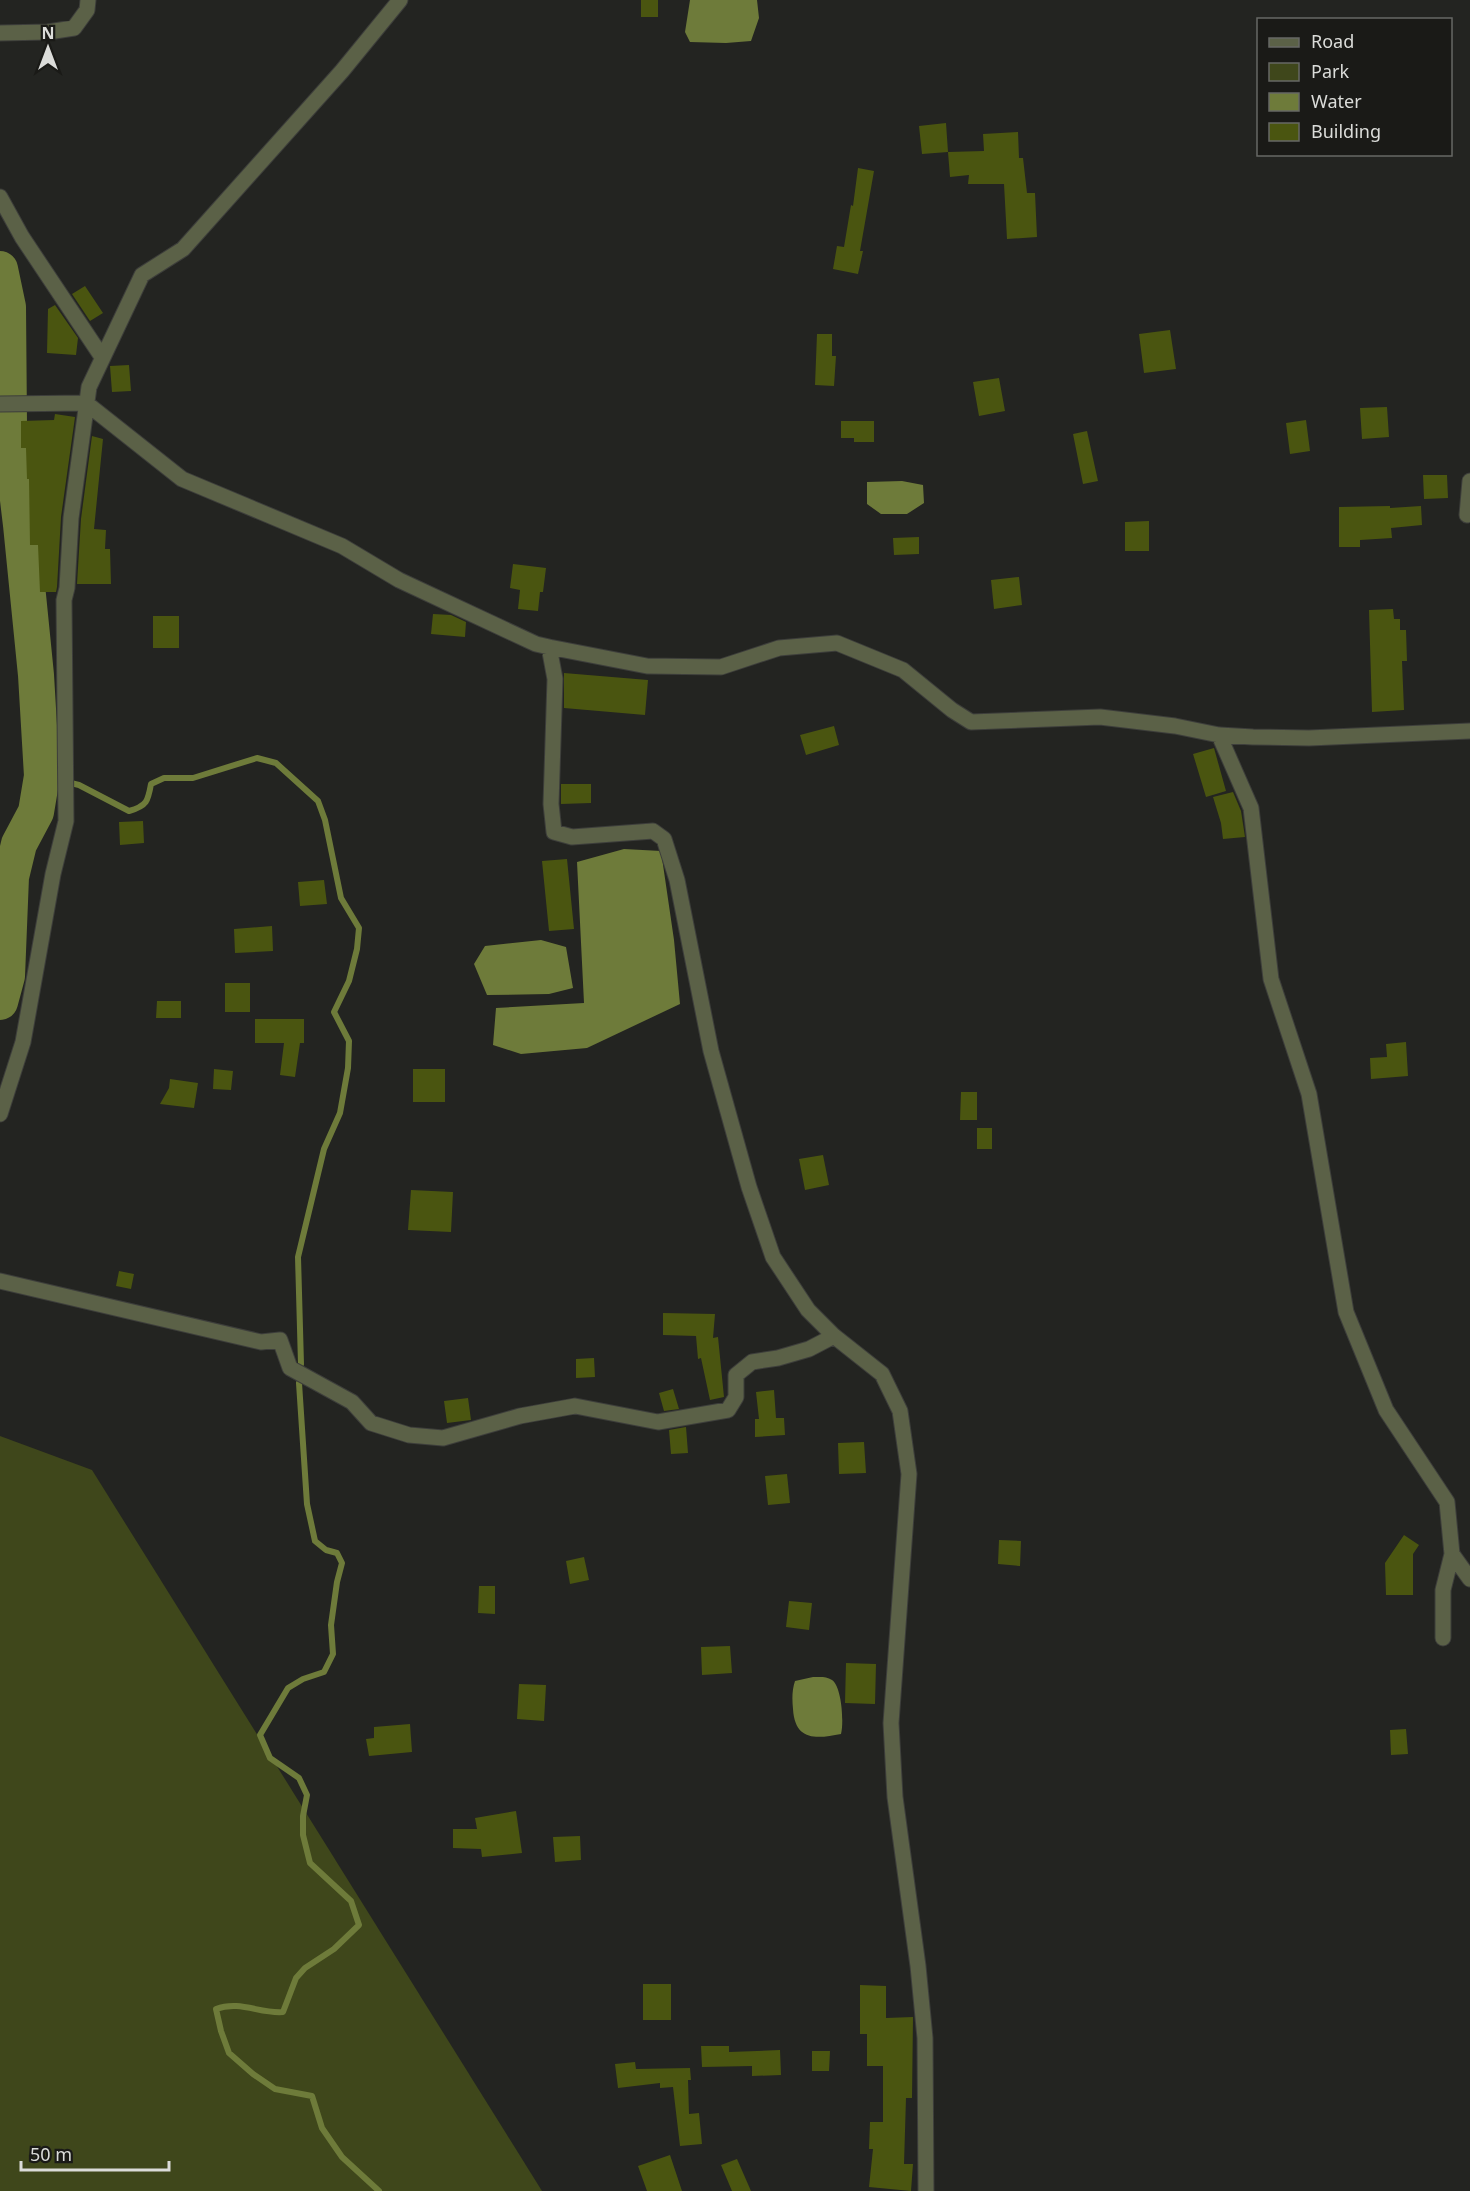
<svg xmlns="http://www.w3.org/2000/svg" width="1470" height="2191" font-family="'Noto Sans',sans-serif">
  <rect width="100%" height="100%" fill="#232421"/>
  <path fill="#3f471b" d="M0 1436 92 1470 542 2191H0Z"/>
  <path fill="#6e7b3a" d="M690 0H757L759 18 751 41 726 43 690 42 685 32Z
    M902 481 923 485 924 503 907 514H881L867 504V482Z
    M624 849 661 851 674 940 680 1004 587 1048 521 1054 493 1045 496 1008 584 1003 577 862Z
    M541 940 566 947 573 988 549 994 487 995 474 964 485 946Z
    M813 1677C820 1677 826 1676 832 1680 842 1687 844 1723 841 1734 816 1739 795 1741 793 1709 792 1699 792 1690 795 1681Z"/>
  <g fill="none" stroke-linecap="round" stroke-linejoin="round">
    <path stroke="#6e7b3a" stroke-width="6" d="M42 776 79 785 129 811C147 806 148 801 151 784L164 778H193L257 758 276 763 318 801 325 820 341 898 359 928 357 949 349 981 334 1012 349 1041 348 1068 340 1113 324 1149 298 1257 301 1364
      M299 1383 307 1504 315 1541 326 1550 337 1553 342 1563 337 1582 331 1625 333 1654 324 1672 303 1679 288 1688 260 1735 270 1758 299 1778 307 1795 303 1816V1835L310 1863 351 1901 359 1925 334 1949 305 1968 296 1978 283 2012C260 2014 240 2000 216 2009L221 2031 229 2053 253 2074 275 2089 312 2096 322 2128 342 2157 379 2191"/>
    <path stroke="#6e7b3a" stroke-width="36" d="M0 269 8 307 9 424 21 525 36 675 42 776 36 812 19 844 11 877 7 976 0 1002"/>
  </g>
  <path fill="#4a5510" d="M641 0H658V17H641Z
    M946 123 948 152 922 154 919 126Z
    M1018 132 1019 158H1023L1027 193H1035L1037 237 1007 239 1004 184H968L969 175 950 177 948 152 984 151 983 134Z
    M858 168 874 171 860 251H863L858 274 833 269 837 246 844 247 851 205 853 206Z
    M85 286 103 313 90 321 72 294Z
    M55 305 78 338 76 355 47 353 48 309Z
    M1170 330 1176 369 1144 373 1139 334Z
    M817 334H832V356H836L834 386 815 385Z
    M129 365 131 391 112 392 110 366Z
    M999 378 1005 411 979 416 973 382Z
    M1387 407 1389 437 1362 439 1360 408Z
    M55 414 75 417 61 517 57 587 56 592H40L38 545H30L29 479H27L26 448H21V421L54 420Z
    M1306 420 1310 451 1290 454 1286 423Z
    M841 421H874V442H854V438H841Z
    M1087 431 1098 481 1083 484 1073 434Z
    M92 436 103 439 94 529 106 530 105 549H110L111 584H77L81 519Z
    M1423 475H1447L1448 498 1424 499Z
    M1390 506V508L1421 506 1422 525 1391 528 1392 538 1360 540V547H1339V507Z
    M1149 521V551H1125V522Z
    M919 537V554L894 555 893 538Z
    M513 564 546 568 543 592H540L538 611 518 609 520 590 510 588Z
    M1019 577 1022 605 994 609 991 580Z
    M1393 609 1394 619H1400V630H1406L1407 661H1402L1404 710 1372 712 1369 610Z
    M433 614 451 615 466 622 465 637 431 634Z
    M153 616H179V648H153Z
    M564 673 648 680 645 715 564 708Z
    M834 726 839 745 806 755 800 735Z
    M1214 748 1226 791 1206 797 1193 754Z
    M561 784H591V803L561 804Z
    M1233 792 1241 811 1245 837 1223 839 1221 823 1213 797Z
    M143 821 144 843 120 845 119 822Z
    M567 859 574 929 549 931 542 861Z
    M324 880 327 904 300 906 298 882Z
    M272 926 273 951 235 953 234 929Z
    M225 983H250V1012H225Z
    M157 1001H181V1018H156Z
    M255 1019H304V1043H300L295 1077 280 1075 284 1043H255Z
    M1406 1042 1408 1076 1371 1079 1370 1058 1387 1057 1386 1044Z
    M214 1069 233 1071 231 1090 213 1089Z
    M413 1069H445V1102H413Z
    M170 1079 198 1083 194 1108 160 1104 169 1088Z
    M961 1092H977V1120H960Z
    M977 1128H992V1149H977Z
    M823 1155 829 1185 805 1190 799 1159Z
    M411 1190 453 1192 451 1232 408 1230Z
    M119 1271 134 1274 131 1289 116 1286Z
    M663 1313 715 1314 713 1338 718 1337 724 1397 710 1400 701 1358 698 1359 696 1336 663 1335Z
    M594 1358 595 1377 576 1378V1359Z
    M673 1389 679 1409 664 1411 659 1393Z
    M774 1390 776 1418H784L785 1435 755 1437V1419H759L756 1392Z
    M468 1398 471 1420 447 1423 444 1401Z
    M686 1427 688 1453 671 1454 669 1430Z
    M864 1442 866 1473 839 1474 838 1443Z
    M787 1474 790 1503 768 1505 765 1476Z
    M1404 1535 1419 1545 1413 1554V1595H1386L1385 1563Z
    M999 1540 1021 1541 1020 1566 998 1564Z
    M584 1557 589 1580 570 1584 566 1561Z
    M479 1586H495V1614L478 1613Z
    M789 1601 812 1603 809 1630 786 1627Z
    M730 1646 732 1673 702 1675 701 1647Z
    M846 1663 876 1664 875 1704 845 1703Z
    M519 1684 546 1685 544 1721 517 1719Z
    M410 1724 412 1752 369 1756 366 1739 374 1738V1727Z
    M1406 1729 1408 1754 1391 1755 1390 1730Z
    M516 1811 522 1853 482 1857 481 1849 453 1848V1829H477L475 1818Z
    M580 1836 581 1860 555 1862 553 1837Z
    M643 1984H671V2020H643Z
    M860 1985 886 1986V2018L913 2017 912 2098H906L904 2164H913L911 2191 869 2187 873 2149H869L870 2122H883V2066H867V2034H860Z
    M701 2046H729V2052L780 2050 781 2075 752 2076V2066L702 2067Z
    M812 2051H830L829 2071H812Z
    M635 2062 636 2069 690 2068 691 2080H688L689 2114 699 2113 702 2144 680 2146 673 2087 660 2088V2083L618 2088 615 2064Z
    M670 2155 682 2191H647L638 2166Z
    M737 2159 751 2191H732L721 2165Z"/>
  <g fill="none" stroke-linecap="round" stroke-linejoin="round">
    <defs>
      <path id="minor" d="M0 33 48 32 74 28 87 10 88 0
        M0 197 22 237 102 357
        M0 404 86 403 182 479 342 546 399 580 536 644 549 647 647 666 721 667 779 648 837 643 903 670 952 710 971 722 1100 717 1175 726 1219 735 1253 737 1309 738 1470 731
        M1467 515 1470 481
        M549 647 555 679 551 804 554 832 572 837 653 831 664 839 677 880 711 1051 749 1187 773 1257 808 1310 834 1336 882 1374 900 1411 909 1474 891 1723 895 1797 918 1966 925 2038 926 2191
        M1219 735 1251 808 1271 979 1309 1094 1346 1312 1386 1410 1447 1502 1452 1554 1470 1579
        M0 1114 23 1042 53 874 66 821 64 600 67 588 71 518 89 387 142 275 183 249 342 71 400 0
        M0 1281 261 1342 280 1340 290 1368 352 1402 371 1423 409 1435 443 1438 520 1416 575 1406 658 1422 728 1410 736 1397V1375L752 1362 778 1358 809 1349 834 1336
        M1443 1638V1590L1452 1554"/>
    </defs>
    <use href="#minor" stroke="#3d3e3b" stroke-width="17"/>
    <use href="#minor" stroke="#5b6147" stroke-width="15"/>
  </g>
  <rect x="1257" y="18" width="195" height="138" fill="#1a1a17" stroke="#676865" stroke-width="1.5"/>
  <rect x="1269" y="38" width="30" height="9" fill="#5b6147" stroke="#676865" stroke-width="1.5"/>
  <text x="1311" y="48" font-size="18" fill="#dbdcd9">Road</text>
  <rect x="1269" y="63" width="30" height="18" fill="#3f471b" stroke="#676865" stroke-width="1.5"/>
  <text x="1311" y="78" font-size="18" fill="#dbdcd9">Park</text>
  <rect x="1269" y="93" width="30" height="18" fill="#6e7b3a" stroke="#676865" stroke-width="1.5"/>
  <text x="1311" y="108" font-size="18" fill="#dbdcd9">Water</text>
  <rect x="1269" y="123" width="30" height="18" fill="#4a5510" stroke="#676865" stroke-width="1.5"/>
  <text x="1311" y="138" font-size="18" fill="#dbdcd9">Building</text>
  <g transform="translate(48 48)" stroke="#1a1a17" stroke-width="4.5" paint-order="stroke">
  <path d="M0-4.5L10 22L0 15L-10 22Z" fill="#dbdcd9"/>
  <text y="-9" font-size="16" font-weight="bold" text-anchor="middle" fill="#dbdcd9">N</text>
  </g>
  <path d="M21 2161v9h148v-9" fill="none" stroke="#dbdcd9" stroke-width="3"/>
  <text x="30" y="2161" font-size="18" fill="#dbdcd9" stroke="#1a1a17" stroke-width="4.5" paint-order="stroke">50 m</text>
</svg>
